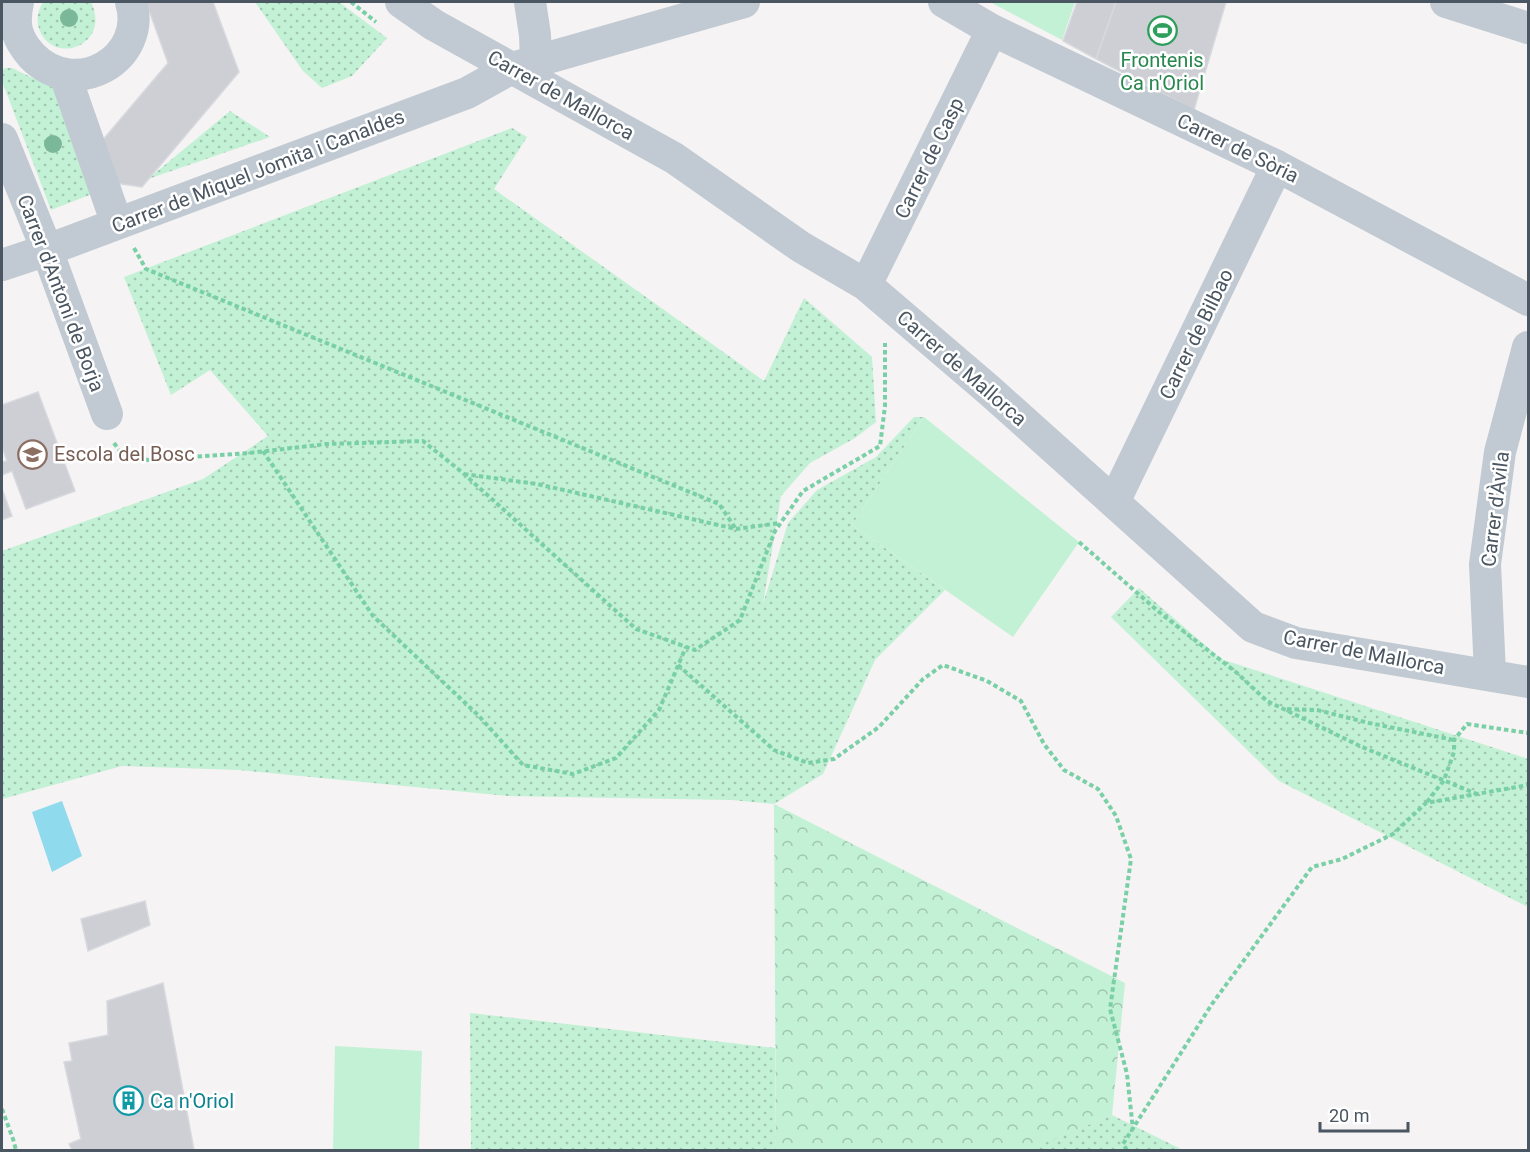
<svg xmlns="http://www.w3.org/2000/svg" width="1530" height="1152" font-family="Roboto,sans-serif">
  <defs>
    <pattern id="grass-dots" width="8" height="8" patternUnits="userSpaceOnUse" patternTransform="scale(1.5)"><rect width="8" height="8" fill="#c3f1d5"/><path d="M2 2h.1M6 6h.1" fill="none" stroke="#a0c6b0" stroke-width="1.8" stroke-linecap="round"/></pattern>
    <pattern id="forest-crowns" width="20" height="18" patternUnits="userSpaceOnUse" patternTransform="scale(1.5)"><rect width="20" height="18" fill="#c3f1d5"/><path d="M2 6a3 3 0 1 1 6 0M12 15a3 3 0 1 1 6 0" fill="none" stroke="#a0c6b0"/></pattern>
  </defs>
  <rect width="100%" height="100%" fill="#f5f3f3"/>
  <path fill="url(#grass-dots)" d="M43 2H91C112 45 53 67 39 29 36 19 38 10 43 2Z
    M255 2H339L387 38 352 76 322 88 303 71Z
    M5 68H12L60 91 97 192 51 210 2 81V71Z
    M230 111 270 137 148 179Z
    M512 128 527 137 494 189 764 381 804 298 872 357 876 422 855 438 810 463 781 496 763 604 788 523 817 490 876 457 914 417H924L852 525 945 590 875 660 823 774 774 804 731 800 508 796 239 770 122 766 2 799V551L203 479 268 436 210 370 171 395 124 277Z
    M1139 588 1221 659 1528 759V907L1279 781 1111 617Z
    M470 1013 775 1048 776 1150H471Z
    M1112 1115 1183 1150H1027Z"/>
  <path fill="url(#forest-crowns)" d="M774 804 1125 983 1112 1115 1028 1150H776Z"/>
  <path fill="#c3f1d5" d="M990 2H1075L1062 40Z
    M924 417 1079 542 1013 637 852 525Z
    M335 1046 422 1051 419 1150H333Z"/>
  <path fill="#90daee" d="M62 801 82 856 52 872 32 812Z"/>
  <path fill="#cdcfd5" stroke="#d7d9de" stroke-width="1.5" d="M146 2H213L239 72 142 187 108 182 96 148 168 63Z
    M1077 2H1116L1096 59 1063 41Z
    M1116 2H1226L1194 110 1096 59Z
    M38 392 75 491 26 509 12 471 2 475V462L7 461 2 447V405Z
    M2 489 12 516 2 520Z
    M145 901 150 925 88 951 81 919Z
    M163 983 194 1150H72L69 1144 81 1139 64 1062 72 1061 69 1043 108 1035 107 1001Z"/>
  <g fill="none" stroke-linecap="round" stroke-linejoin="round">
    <path stroke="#7ad0a6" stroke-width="4" stroke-dasharray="4.5 3" stroke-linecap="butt" d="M351 2 376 22
      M134 248 146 269 719 504 736 529
      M114 443 122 454 148 460 249 453 327 444 423 441 463 473 636 629 695 650 740 620 775 531 803 491 880 446 885 406V343
      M263 451 373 616 478 715 523 765 573 774 616 758 659 710 686 647
      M464 474 537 484 736 529 780 523
      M1079 542 1159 612 1237 673 1267 701 1362 747 1477 794
      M678 665 774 750 808 763 834 759 879 727 923 679 943 665 987 681 1021 701 1044 744 1064 770 1098 789 1116 816 1131 859 1110 1009 1127 1074 1133 1130
      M1287 709 1317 710 1369 723 1454 740
      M1427 802 1444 780 1454 752V740L1467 724 1528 733
      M2 1109 13 1139 16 1150
      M1127 1150 1123 1144 1212 1004 1312 867 1342 859 1393 834 1426 803 1528 785"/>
    <path stroke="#c1cad2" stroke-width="32" d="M18 2C13 25 16 38 32 56 76 101 148 58 131 2
      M401 2 434 25 674 158 801 247 866 285 990 391 1253 627 1296 643 1528 682
      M530 2 535 35 536 61
      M944 2 992 30 1277 166 1528 300
      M1446 2 1528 28
      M65 75 117 224
      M2 139 47 250 107 414
      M2 265 50 249 467 93 512 68 744 2
      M866 285 992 30
      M1114 502 1277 166
      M1490 674 1485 564 1500 452 1528 347"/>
  </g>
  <g fill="#7bb799">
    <circle cx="69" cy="18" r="9"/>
    <circle cx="53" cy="144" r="9"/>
  </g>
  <defs>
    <symbol id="stadium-ring" viewBox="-11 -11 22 22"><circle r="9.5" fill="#fff" stroke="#2e9e5b" stroke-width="1.5"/><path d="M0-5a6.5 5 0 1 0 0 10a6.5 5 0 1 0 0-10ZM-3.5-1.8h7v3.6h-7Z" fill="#2e9e5b"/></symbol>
    <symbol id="school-ring" viewBox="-11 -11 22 22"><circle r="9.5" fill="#fff" stroke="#8d6e63" stroke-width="1.5"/><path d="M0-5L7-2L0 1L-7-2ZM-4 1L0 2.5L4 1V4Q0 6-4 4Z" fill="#8d6e63"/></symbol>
    <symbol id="building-ring" viewBox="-11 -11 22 22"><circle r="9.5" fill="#fff" stroke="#0f9aa8" stroke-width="1.5"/><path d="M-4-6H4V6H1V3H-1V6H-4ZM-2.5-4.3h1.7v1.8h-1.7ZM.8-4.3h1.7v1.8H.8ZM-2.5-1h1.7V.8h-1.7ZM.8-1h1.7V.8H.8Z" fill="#0f9aa8"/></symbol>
  </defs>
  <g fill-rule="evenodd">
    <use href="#stadium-ring" x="1146" y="14" width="33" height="33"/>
    <use href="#school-ring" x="16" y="438" width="33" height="33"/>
    <use href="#building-ring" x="112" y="1084" width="33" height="33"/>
  </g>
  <g text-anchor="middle" stroke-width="5" stroke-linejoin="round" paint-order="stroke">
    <g font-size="20" fill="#27864d" stroke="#fff">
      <text x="1162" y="67">Frontenis<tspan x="1162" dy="23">Ca n'Oriol</tspan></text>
    </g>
    <g font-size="20" fill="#4a5661" stroke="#fff">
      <text transform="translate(561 95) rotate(29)" y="7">Carrer de Mallorca</text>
      <text transform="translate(1238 148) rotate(26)" y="7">Carrer de Sòria</text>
      <text transform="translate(929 158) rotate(-64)" y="7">Carrer de Casp</text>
      <text transform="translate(258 171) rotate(-21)" y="7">Carrer de Miquel Jomita i Canaldes</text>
      <text transform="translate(61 293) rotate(69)" y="7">Carrer d'Antoni de Borja</text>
      <text transform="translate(1196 334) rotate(-64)" y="7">Carrer de Bilbao</text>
      <text transform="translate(962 368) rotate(41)" y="7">Carrer de Mallorca</text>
      <text transform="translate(1495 509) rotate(-83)" y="7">Carrer d'Àvila</text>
      <text transform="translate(1364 652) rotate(11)" y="7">Carrer de Mallorca</text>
    </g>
    <g font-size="20" fill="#785e54" stroke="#fff" text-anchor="start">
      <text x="54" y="461">Escola del Bosc</text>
    </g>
    <g font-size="20" fill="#0d838f" stroke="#fff" text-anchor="start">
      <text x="150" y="1108">Ca n'Oriol</text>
    </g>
  </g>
  <rect width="1530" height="1152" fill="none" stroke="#4a5661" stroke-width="6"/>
  <path d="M1320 1122v9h88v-9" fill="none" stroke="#4a5661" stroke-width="3"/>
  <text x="1329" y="1122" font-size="18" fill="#4a5661" stroke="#ffffff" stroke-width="4.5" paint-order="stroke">20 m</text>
</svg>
